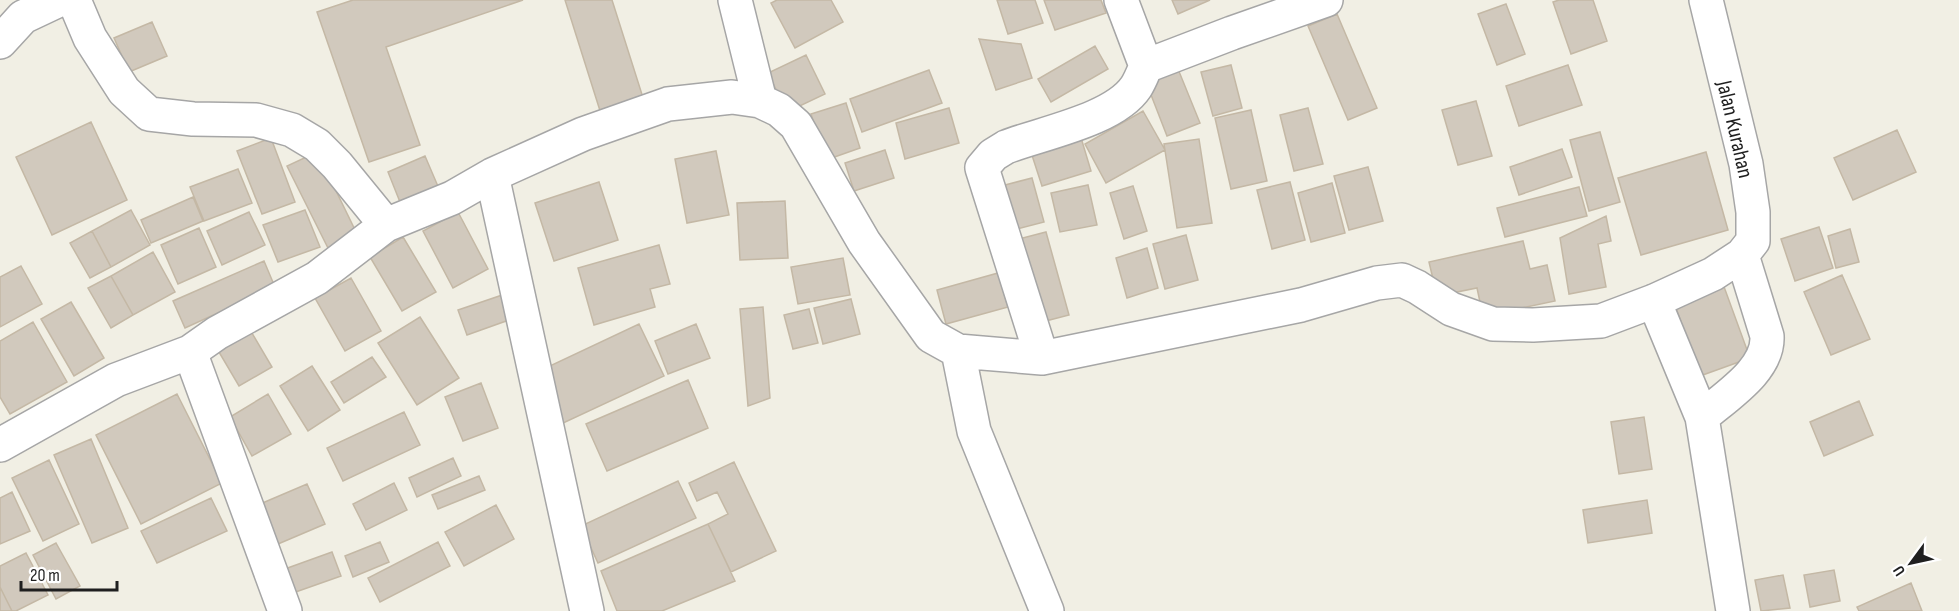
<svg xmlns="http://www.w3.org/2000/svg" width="1959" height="611" font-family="'Sofia Sans Condensed',sans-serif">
  <rect width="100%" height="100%" fill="#f1efe4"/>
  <path fill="#d1c9bd" stroke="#c4b8a5" stroke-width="1.5" d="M353 0H523L386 47 420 145 369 162 317 12Z
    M565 0H612L645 104 602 117Z
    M777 0H831L843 22 795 48 771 3Z
    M997 0H1035L1043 23 1008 34Z
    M1044 0H1101L1106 13 1055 30Z
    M1172 0H1210L1178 14Z
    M1559 0H1593L1607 41 1571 54 1553 2Z
    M1506 4 1525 54 1497 65 1478 14Z
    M1337 14 1377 108 1348 120 1308 26Z
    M152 22 167 56 129 72 114 38Z
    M979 39 1021 44 1032 78 996 90Z
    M1095 46 1108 69 1051 102 1038 79Z
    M806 55 825 94 787 112 768 73Z
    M1231 65 1242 108 1213 116 1201 72Z
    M1568 65 1582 105 1519 126 1506 86Z
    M1178 69 1200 123 1167 136 1146 82Z
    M929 70 942 103 862 132 850 99Z
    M1476 101 1492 156 1458 165 1442 110Z
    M846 103 860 148 826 160 811 114Z
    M949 108 959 143 905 159 896 123Z
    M1308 108 1323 164 1294 171 1280 115Z
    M1251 110 1267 181 1231 189 1215 118Z
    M1143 111 1165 150 1106 183 1085 144Z
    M91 122 127 200 52 235 16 157Z
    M1897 130 1916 172 1853 200 1834 158Z
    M1079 131 1091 171 1042 186 1029 146Z
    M1600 132 1620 202 1589 211 1570 140Z
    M271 138 295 202 262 214 237 151Z
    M1199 139 1212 223 1177 228 1164 144Z
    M1562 149 1572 177 1519 195 1510 167Z
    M885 150 894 178 854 191 845 163Z
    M716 151 729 215 687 223 675 159Z
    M317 152 357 234 328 248 287 166Z
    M1706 152 1728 230 1641 255 1618 178Z
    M425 156 440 191 402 207 388 172Z
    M1368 167 1383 221 1349 230 1334 176Z
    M238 169 252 203 204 221 190 187Z
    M1032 178 1044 222 1013 230 1001 186Z
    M599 182 618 240 554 261 535 203Z
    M1290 182 1305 240 1272 249 1257 190Z
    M1332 183 1345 233 1311 242 1298 193Z
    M1088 185 1097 225 1060 232 1051 193Z
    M1133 186 1147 231 1124 239 1110 193Z
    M1579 187 1587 216 1505 237 1497 208Z
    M193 197 203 221 151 243 141 220Z
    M785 201 788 258 740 260 737 203Z
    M131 210 150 245 111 267 92 231Z
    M305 210 320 247 278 262 263 225Z
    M249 212 265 245 222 265 207 231Z
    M458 212 488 269 453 288 423 231Z
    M1606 216 1611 241 1598 244 1606 287 1569 294 1560 238Z
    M1819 227 1833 268 1795 281 1781 239Z
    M199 228 216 267 178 284 161 245Z
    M1850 229 1859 262 1836 268 1828 236Z
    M92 231 111 267 90 278 70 243Z
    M1046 232 1069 315 1038 323 1015 240Z
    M1186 235 1198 280 1165 289 1153 244Z
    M403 237 436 292 402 311 370 257Z
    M1523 241 1530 269 1547 265 1555 301 1483 316 1477 288 1437 296 1429 262Z
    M659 245 670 284 650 289 655 307 594 325 578 268Z
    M1147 248 1158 288 1127 298 1116 258Z
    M153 252 175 292 133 315 111 276Z
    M843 258 850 295 798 304 791 267Z
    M264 261 275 287 185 328 173 301Z
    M21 266 42 304 0 327V277Z
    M998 273 1008 307 946 324 937 290Z
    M1842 275 1870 339 1831 355 1804 292Z
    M111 276 133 315 111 328 88 288Z
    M351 278 381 331 345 351 315 298Z
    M1723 284 1750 358 1700 376 1674 302Z
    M511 292 520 316 467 335 458 310Z
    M851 299 860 334 823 344 814 308Z
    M71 302 104 358 74 376 41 319Z
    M763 307 770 398 748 406 740 309Z
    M809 309 818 343 793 349 784 315Z
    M420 317 459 378 417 405 378 343Z
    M33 322 67 382 10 414 0 397V341Z
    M639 324 664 376 561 424 537 372Z
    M696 324 710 358 668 374 655 341Z
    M249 328 272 367 239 386 216 347Z
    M372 357 386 377 344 403 331 382Z
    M312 366 340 410 308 431 280 386Z
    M688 380 708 428 607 471 586 424Z
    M481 383 498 428 463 441 445 397Z
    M177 394 222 483 141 524 96 435Z
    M268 394 291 434 252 456 230 417Z
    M1859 401 1873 435 1824 456 1810 422Z
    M404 412 420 445 343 481 327 448Z
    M1644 417 1652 469 1619 474 1611 422Z
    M91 439 128 528 92 543 54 455Z
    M453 458 461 476 417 497 409 478Z
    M49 460 79 524 43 541 12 478Z
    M734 462 776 551 731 572 708 524 728 514 717 492 697 501 689 483Z
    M479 476 485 490 438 509 432 495Z
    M678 481 696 518 598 563 581 526Z
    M394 483 407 510 366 530 353 504Z
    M307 484 325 524 271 547 253 507Z
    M12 492 30 531 0 544V498Z
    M211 498 227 531 157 563 141 531Z
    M1647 500 1652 533 1588 543 1583 510Z
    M496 505 514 539 464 566 445 532Z
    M708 524 735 581 662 611H617L601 571Z
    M380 542 389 562 353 577 345 556Z
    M438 542 450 566 380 602 368 578Z
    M56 543 80 586 56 599 33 555Z
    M332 552 341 576 290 594 282 570Z
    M26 553 48 595 16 611H12L0 587V566Z
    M1834 570 1840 601 1810 607 1804 575Z
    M1783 575 1790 608 1761 611 1755 580Z
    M1911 583 1922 611H1859L1857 607Z
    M0 587 12 611H0Z"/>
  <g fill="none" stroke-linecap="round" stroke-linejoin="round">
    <defs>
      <path id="minor" d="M74 0 90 38 124 91 149 114 193 119 256 120 292 130 317 145 337 165 386 225
        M735 0 760 101
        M0 42 23 17 59 0
        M1146 66 1232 33 1326 0
        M492 175 587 611
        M1654 301 1702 417 1733 611
        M958 351 974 431 1047 611
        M190 352 285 611
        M1042 358 982 168 993 155 1006 147C1042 133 1114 120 1136 87 1140 81 1143 73 1146 66L1121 0
        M1702 417C1726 396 1769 370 1767 336L1742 255
        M0 445 116 380 190 352 217 333 317 278 386 225 452 198 492 175 583 134 668 104 732 97 760 101 779 110 796 125 864 242 931 336 958 351 1042 358 1301 305 1377 283 1402 280 1417 287 1451 309 1493 324 1533 325 1601 321 1654 301 1713 274 1742 255 1753 241V212L1746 164 1706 0"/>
    </defs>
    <use href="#minor" stroke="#a6a6a6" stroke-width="36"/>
    <use href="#minor" stroke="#fff" stroke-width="33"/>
  </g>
  <g text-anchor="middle" stroke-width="6" stroke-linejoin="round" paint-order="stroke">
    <g font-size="22" fill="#1f1f1f" stroke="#fff">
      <text transform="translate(1736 129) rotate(77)" y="8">Jalan Kurahan</text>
    </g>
  </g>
  <g transform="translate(1911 563) rotate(237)" stroke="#ffffff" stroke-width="4.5" paint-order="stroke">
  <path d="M0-4.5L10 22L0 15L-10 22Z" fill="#1f1f1f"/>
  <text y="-9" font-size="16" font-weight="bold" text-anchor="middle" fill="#1f1f1f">U</text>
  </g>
  <path d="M21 581v9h96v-9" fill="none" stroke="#1f1f1f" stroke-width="3"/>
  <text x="30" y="581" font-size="18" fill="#1f1f1f" stroke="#ffffff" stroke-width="4.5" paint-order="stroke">20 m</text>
</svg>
